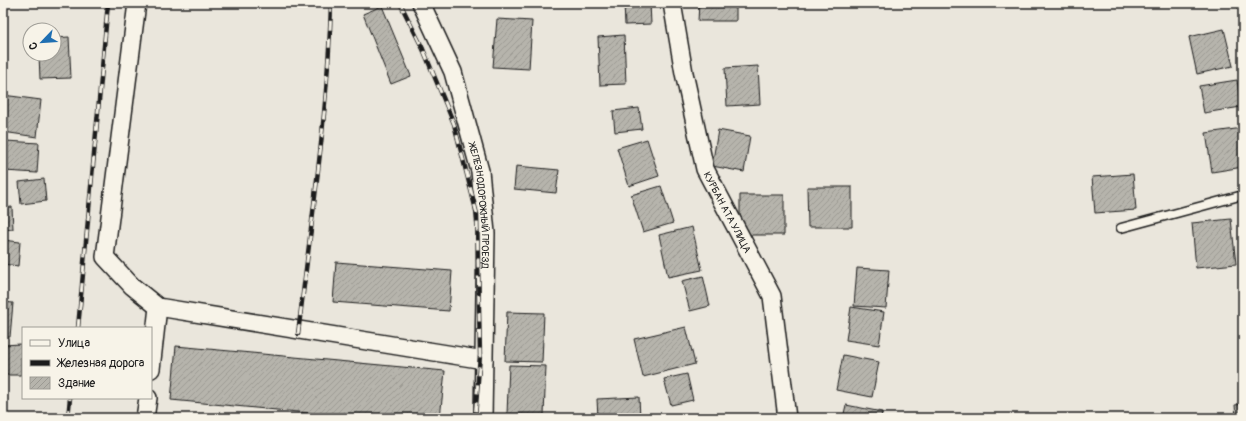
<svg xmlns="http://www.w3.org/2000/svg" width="1246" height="421" font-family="Pangolin,sans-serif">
  <defs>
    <pattern id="building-hatch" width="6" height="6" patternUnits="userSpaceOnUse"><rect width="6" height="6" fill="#b6b4ac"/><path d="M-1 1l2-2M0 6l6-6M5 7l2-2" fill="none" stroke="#9c9a93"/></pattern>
  </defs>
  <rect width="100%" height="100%" fill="#eae6dc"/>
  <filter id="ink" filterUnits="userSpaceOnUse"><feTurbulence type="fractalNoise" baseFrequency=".025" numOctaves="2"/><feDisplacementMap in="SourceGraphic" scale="8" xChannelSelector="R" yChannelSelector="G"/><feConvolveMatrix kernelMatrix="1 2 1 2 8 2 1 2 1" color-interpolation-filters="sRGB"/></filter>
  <g filter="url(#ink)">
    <path fill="url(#building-hatch)" stroke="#1c1c1c" d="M624 3H650L651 24 625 25Z
      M699 3H736V21H698Z
      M382 6 411 76 391 84 363 14Z
      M497 19 532 21 529 69 493 67Z
      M1224 29 1233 66 1197 74 1189 37Z
      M624 35 626 84 600 85 598 37Z
      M69 37 71 78 40 79 39 54H54V38Z
      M758 66 760 104 727 106 725 68Z
      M1237 80 1241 107 1204 113 1199 86Z
      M3 95 41 100 37 137 3 132Z
      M639 108 642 129 615 132 613 111Z
      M1243 128V167L1212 172 1206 133Z
      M718 130 750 136 744 172 712 166Z
      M647 139 659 176 629 186 617 148Z
      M6 141 39 143 37 173 4 171Z
      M516 166 559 170 556 193 514 189Z
      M1133 174 1136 210 1095 213 1092 177Z
      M44 179 46 201 21 204 19 182Z
      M661 186 673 223 643 232 631 195Z
      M807 187H852V227H808Z
      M740 195H784V235H740Z
      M12 207 13 229 3 230V208Z
      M1231 219 1236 264 1196 268 1192 223Z
      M692 227 702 270 668 277 659 235Z
      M1240 237H1243V270Z
      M3 240 20 242 18 266 3 264Z
      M336 262 452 271 449 311 333 302Z
      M857 268 889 270 886 308 854 306Z
      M703 276 710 306 690 311 682 281Z
      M3 302 13 303 10 337H3Z
      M851 307 884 312 879 345 846 340Z
      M507 312 544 313 542 362 505 361Z
      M686 327 695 364 643 377 634 339Z
      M21 344V375H3V345Z
      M176 346 445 371 440 418H361L171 400Z
      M843 355 879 362 872 397 836 390Z
      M509 365 546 366 544 415 507 414Z
      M687 374 693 400 671 405 664 379Z
      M639 397 640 418H598L597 399Z
      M1243 404V418H1236L1235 405Z
      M846 405 882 412 881 418H843Z"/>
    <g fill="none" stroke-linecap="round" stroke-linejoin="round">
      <defs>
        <path id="service" d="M1121 228 1243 195"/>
        <g id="minor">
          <path d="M137 3 105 257 132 286 158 307 484 360"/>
          <path id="s1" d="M421 3 453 72 480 171 486 233 483 418"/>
          <path id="s2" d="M672 3 684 73 705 169 772 296 787 418"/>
          <path d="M151 369 158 307"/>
          <path d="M145 418 148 398"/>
        </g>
      </defs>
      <use href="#service" stroke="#1c1c1c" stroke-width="11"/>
      <use href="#minor" stroke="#1c1c1c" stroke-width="20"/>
      <use href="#service" stroke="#f7f3e8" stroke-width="8"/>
      <use href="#minor" stroke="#f7f3e8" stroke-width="17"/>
      <defs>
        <path id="rail" d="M400 3 423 49 454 124 477 214 480 355 475 418
          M78 328 108 3
          M298 334C311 224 328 114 331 3
          M68 418 70 398"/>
      </defs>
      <use href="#rail" stroke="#1c1c1c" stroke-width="4.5"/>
      <use href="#rail" stroke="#f7f3e8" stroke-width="3" stroke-dasharray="9" stroke-linecap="butt"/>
    </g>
  </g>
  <g text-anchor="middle" stroke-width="3" stroke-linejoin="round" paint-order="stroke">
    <g font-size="10" fill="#1c1c1c" stroke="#f7f3e8">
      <text dy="4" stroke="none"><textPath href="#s1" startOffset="213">ЖЕЛЕЗНОДОРОЖНЫЙ ПРОЕЗД</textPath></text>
      <text dy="4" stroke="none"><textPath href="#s2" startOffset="218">КУРБАН АТА УЛИЦА</textPath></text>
    </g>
  </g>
  <rect width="1246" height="421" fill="none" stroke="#f7f3e8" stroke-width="16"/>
  <rect x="8" y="8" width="1230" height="405" fill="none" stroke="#1c1c1c" stroke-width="1.5" filter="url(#ink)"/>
  <rect x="22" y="327" width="130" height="72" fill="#f7f3e8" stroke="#9f9d96"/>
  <rect x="30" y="340" width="20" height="6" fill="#f7f3e8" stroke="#9f9d96"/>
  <text x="58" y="347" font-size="12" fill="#1c1c1c">Улица</text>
  <rect x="30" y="360" width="20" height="6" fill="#1c1c1c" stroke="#9f9d96"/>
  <text x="58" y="367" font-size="12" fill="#1c1c1c">Железная дорога</text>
  <rect x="30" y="377" width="20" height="12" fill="url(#building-hatch)" stroke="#9f9d96"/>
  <text x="58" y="387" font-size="12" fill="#1c1c1c">Здание</text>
  <g transform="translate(42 42) rotate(245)"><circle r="19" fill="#f7f3e8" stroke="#9f9d96"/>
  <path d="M0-3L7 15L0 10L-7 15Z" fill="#1f6fb2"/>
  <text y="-6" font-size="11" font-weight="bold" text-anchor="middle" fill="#1c1c1c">С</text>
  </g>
</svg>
